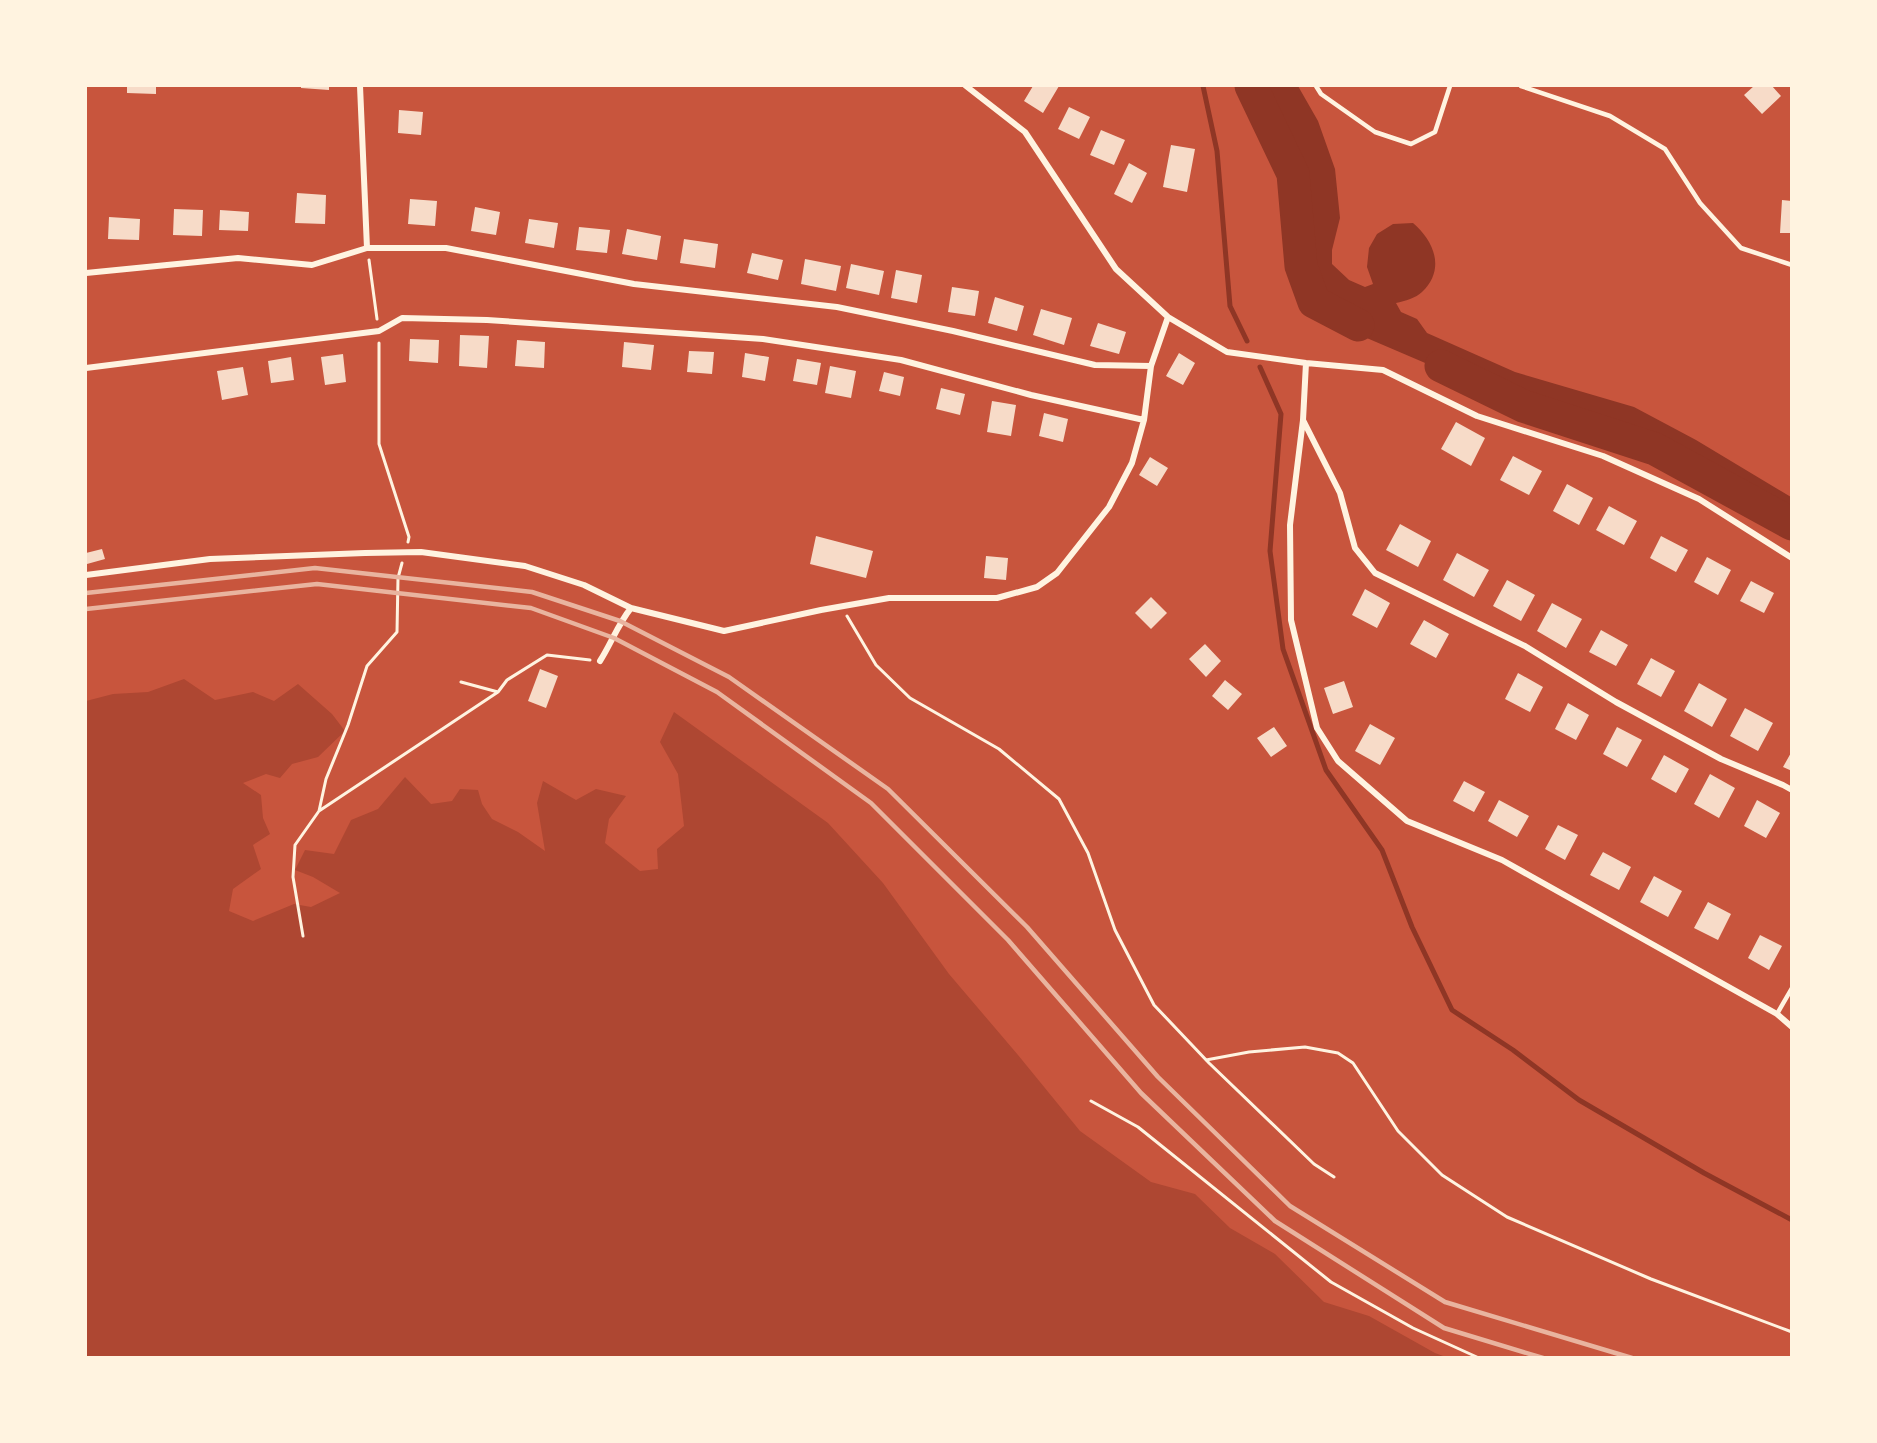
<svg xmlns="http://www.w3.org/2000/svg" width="1877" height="1443" font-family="'Noto Serif',serif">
  <rect width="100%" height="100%" fill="#c8553d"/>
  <path fill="#ae4732" d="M184 679 215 700 253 692 274 701 298 684 332 714 345 731 318 757 292 764 280 778 266 774 243 783 261 795 263 818 270 834 253 845 261 869 233 889 229 911 253 921 294 904 311 907 340 893 313 877 295 870 305 850 334 854 351 820 378 809 405 777 431 804 452 801 460 789 478 790 482 804 492 819 518 832 545 851 537 803 543 781 576 800 596 789 626 796 609 819 605 843 640 871 658 869 657 849 684 826 678 774 660 742 674 712 828 823 883 883 949 974 1018 1055 1080 1131 1151 1182 1195 1194 1230 1228 1275 1254 1324 1302 1369 1316 1435 1353 1446 1357H86V701L113 694 148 692Z"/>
  <path fill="#8f3625" d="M1262 86H1298L1318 121 1335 169 1340 218 1332 250V264L1349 280 1365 287 1373 284 1367 267 1369 248 1377 234 1393 224 1413 223C1434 241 1446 269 1422 292 1416 298 1405 301 1396 303L1401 312 1417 319 1427 333 1515 372 1634 407 1696 440 1791 497V522L1717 479 1653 446 1472 383 1341 327 1322 310 1307 274 1311 219 1304 170Z"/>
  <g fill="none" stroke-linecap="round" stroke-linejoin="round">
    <path stroke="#8f3625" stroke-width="5" d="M1203 86 1217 151 1230 306 1247 341
      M1260 367 1281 414 1270 551 1283 649 1326 770 1382 850 1412 927 1452 1010 1513 1050 1579 1100 1704 1173 1792 1220"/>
    <path stroke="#8f3625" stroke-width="33" d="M1251 86 1293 174 1301 266 1314 302 1358 325
      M1441 366 1523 406 1655 449 1792 524"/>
  </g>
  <path fill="#f7dbc8" d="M127 86H156V94L127 93Z
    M301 86H329V90L301 88Z
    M1033 86H1059L1043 113 1024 101Z
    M1754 86H1772L1781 96 1762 114 1744 95Z
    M1069 107 1090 117 1079 139 1058 129Z
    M399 110 423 112 421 135 398 133Z
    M1101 130 1125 140 1114 165 1090 155Z
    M1171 145 1195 149 1187 192 1163 187Z
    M1129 163 1147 173 1132 203 1114 194Z
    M297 193 326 195 325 224 295 223Z
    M410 199 437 201 435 226 408 224Z
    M1782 200 1792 201V233H1780Z
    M475 207 500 212 496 235 471 231Z
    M174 209 203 210 202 236 173 235Z
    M220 210 249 212 248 231 219 230Z
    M109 217 140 219 139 240 108 239Z
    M529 219 558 223 554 248 525 243Z
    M579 227 610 230 607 253 576 250Z
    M627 229 661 236 657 260 622 254Z
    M684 239 718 244 715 268 680 263Z
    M752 253 783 260 778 280 747 273Z
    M805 259 841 266 836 291 801 284Z
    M851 264 884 271 879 295 846 288Z
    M896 270 922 275 917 303 891 298Z
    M952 287 979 291 975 316 948 312Z
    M995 297 1024 306 1017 331 988 323Z
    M1041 309 1072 318 1064 345 1033 335Z
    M1098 323 1126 332 1119 354 1090 346Z
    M460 335 489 336 487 368 459 366Z
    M410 339 439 340 438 363 409 361Z
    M517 340 545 342 544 368 515 366Z
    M624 342 654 345 651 370 622 367Z
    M689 351 714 352 712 374 687 372Z
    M745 353 769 357 765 381 742 377Z
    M1179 353 1195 363 1183 385 1166 376Z
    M343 354 346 382 325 385 321 357Z
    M291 357 294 380 271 383 268 361Z
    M797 359 821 363 817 385 793 381Z
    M830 366 856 371 851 398 825 393Z
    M243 367 248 395 222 400 217 371Z
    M884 372 904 377 900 396 879 391Z
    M941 388 965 394 960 415 936 409Z
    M992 401 1016 405 1011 436 987 432Z
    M1044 413 1068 419 1063 442 1039 436Z
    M1456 422 1485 438 1471 466 1441 449Z
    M1513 456 1542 471 1529 495 1500 480Z
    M1150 457 1168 468 1157 486 1139 475Z
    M1567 484 1593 498 1579 525 1553 511Z
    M1609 506 1637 521 1624 545 1596 530Z
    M1400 524 1431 541 1418 567 1386 550Z
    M816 536 873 551 866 578 810 564Z
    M1661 536 1688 550 1676 572 1650 558Z
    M102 549 105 559 87 564 86 553Z
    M1457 553 1489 570 1474 597 1443 580Z
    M986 556 1008 558 1006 580 984 578Z
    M1707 557 1731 570 1718 595 1694 582Z
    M1507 580 1535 595 1521 621 1493 606Z
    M1751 581 1774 593 1764 613 1740 601Z
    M1365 589 1390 603 1377 628 1352 615Z
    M1151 597 1167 613 1151 629 1135 613Z
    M1552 603 1582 619 1566 648 1537 631Z
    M1424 620 1449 634 1436 658 1410 644Z
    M1601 630 1628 645 1616 666 1589 652Z
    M1205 644 1221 661 1206 677 1189 659Z
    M1651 658 1675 671 1661 697 1637 684Z
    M540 669 558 676 546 708 528 701Z
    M1518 673 1543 687 1530 712 1505 699Z
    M1225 680 1242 694 1228 710 1212 696Z
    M1344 681 1353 707 1333 714 1324 688Z
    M1699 683 1727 699 1712 727 1684 711Z
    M1568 703 1589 715 1576 740 1555 729Z
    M1745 708 1773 723 1758 751 1730 736Z
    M1370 724 1395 738 1380 765 1355 751Z
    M1274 727 1287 746 1271 757 1257 738Z
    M1617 727 1642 740 1627 767 1603 754Z
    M1792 751V771L1783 767Z
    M1664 755 1689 769 1676 793 1651 779Z
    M1710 774 1735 788 1719 818 1694 804Z
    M1464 781 1485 792 1474 812 1453 801Z
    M1499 800 1529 816 1517 837 1488 821Z
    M1757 800 1780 813 1766 838 1744 826Z
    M1558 825 1578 835 1565 860 1545 849Z
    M1603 852 1631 867 1619 890 1590 875Z
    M1654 876 1682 891 1668 917 1640 902Z
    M1708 902 1731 914 1718 940 1694 928Z
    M1760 935 1782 946 1769 970 1748 958Z"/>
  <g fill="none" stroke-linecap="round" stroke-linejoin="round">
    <path stroke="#fff3e0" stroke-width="3" d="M369 260 377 319
      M379 343V444L409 537 408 542
      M847 616 876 665 910 698 999 749 1059 799 1088 853 1115 930 1154 1005 1209 1063 1314 1164 1334 1177
      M461 682 498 692
      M319 811 326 779 348 725 367 666 397 632 398 578 402 563
      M303 936 293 877 295 845 319 811 498 692 507 680 547 655 590 660
      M1206 1060 1249 1052 1305 1047 1338 1053 1353 1063 1398 1131 1442 1175 1507 1217 1651 1279 1792 1332
      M1091 1101 1138 1127 1331 1282 1413 1328 1479 1358"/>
    <path stroke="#fff3e0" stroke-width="4.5" d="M1316 86 1321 94 1375 132 1411 144 1435 132 1450 86
      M1521 86 1610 116 1665 149 1700 203 1741 248 1792 265
      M1777 1014 1792 988"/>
    <path stroke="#fff3e0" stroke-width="6" d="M360 86 367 248
      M966 86 1025 132 1116 269 1168 317 1227 352 1306 363 1383 370 1477 416 1603 456 1699 499 1792 558
      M86 273 238 258 312 265 367 248H446L634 284 837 307 953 331 1095 365 1151 366
      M1306 363 1303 420 1340 493 1355 548 1375 573 1525 646 1616 702 1721 759 1783 785 1792 790
      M86 368 379 331 402 318 487 320 763 339 901 360 1031 395 1144 420 1132 463 1109 507 1057 573 1037 587 997 598H889L821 610 724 631 631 608C618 624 611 644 600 661
      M1144 420 1151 366 1168 317
      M1303 420 1290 525 1291 620 1317 728 1338 761 1407 821 1502 860 1777 1014 1792 1027
      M86 575 210 559 365 553 421 552 525 566 584 585 631 608"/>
    <path stroke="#e9b49f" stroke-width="4.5" d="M86 593 315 568 532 592 620 621 729 677 888 789 1027 927 1158 1077 1290 1206 1445 1302 1632 1358
      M86 609 317 584 531 608 614 638 717 692 871 803 1008 940 1141 1093 1275 1221 1444 1328 1543 1358"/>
  </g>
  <rect width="1877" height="1443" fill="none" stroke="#fff3e0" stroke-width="174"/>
</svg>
